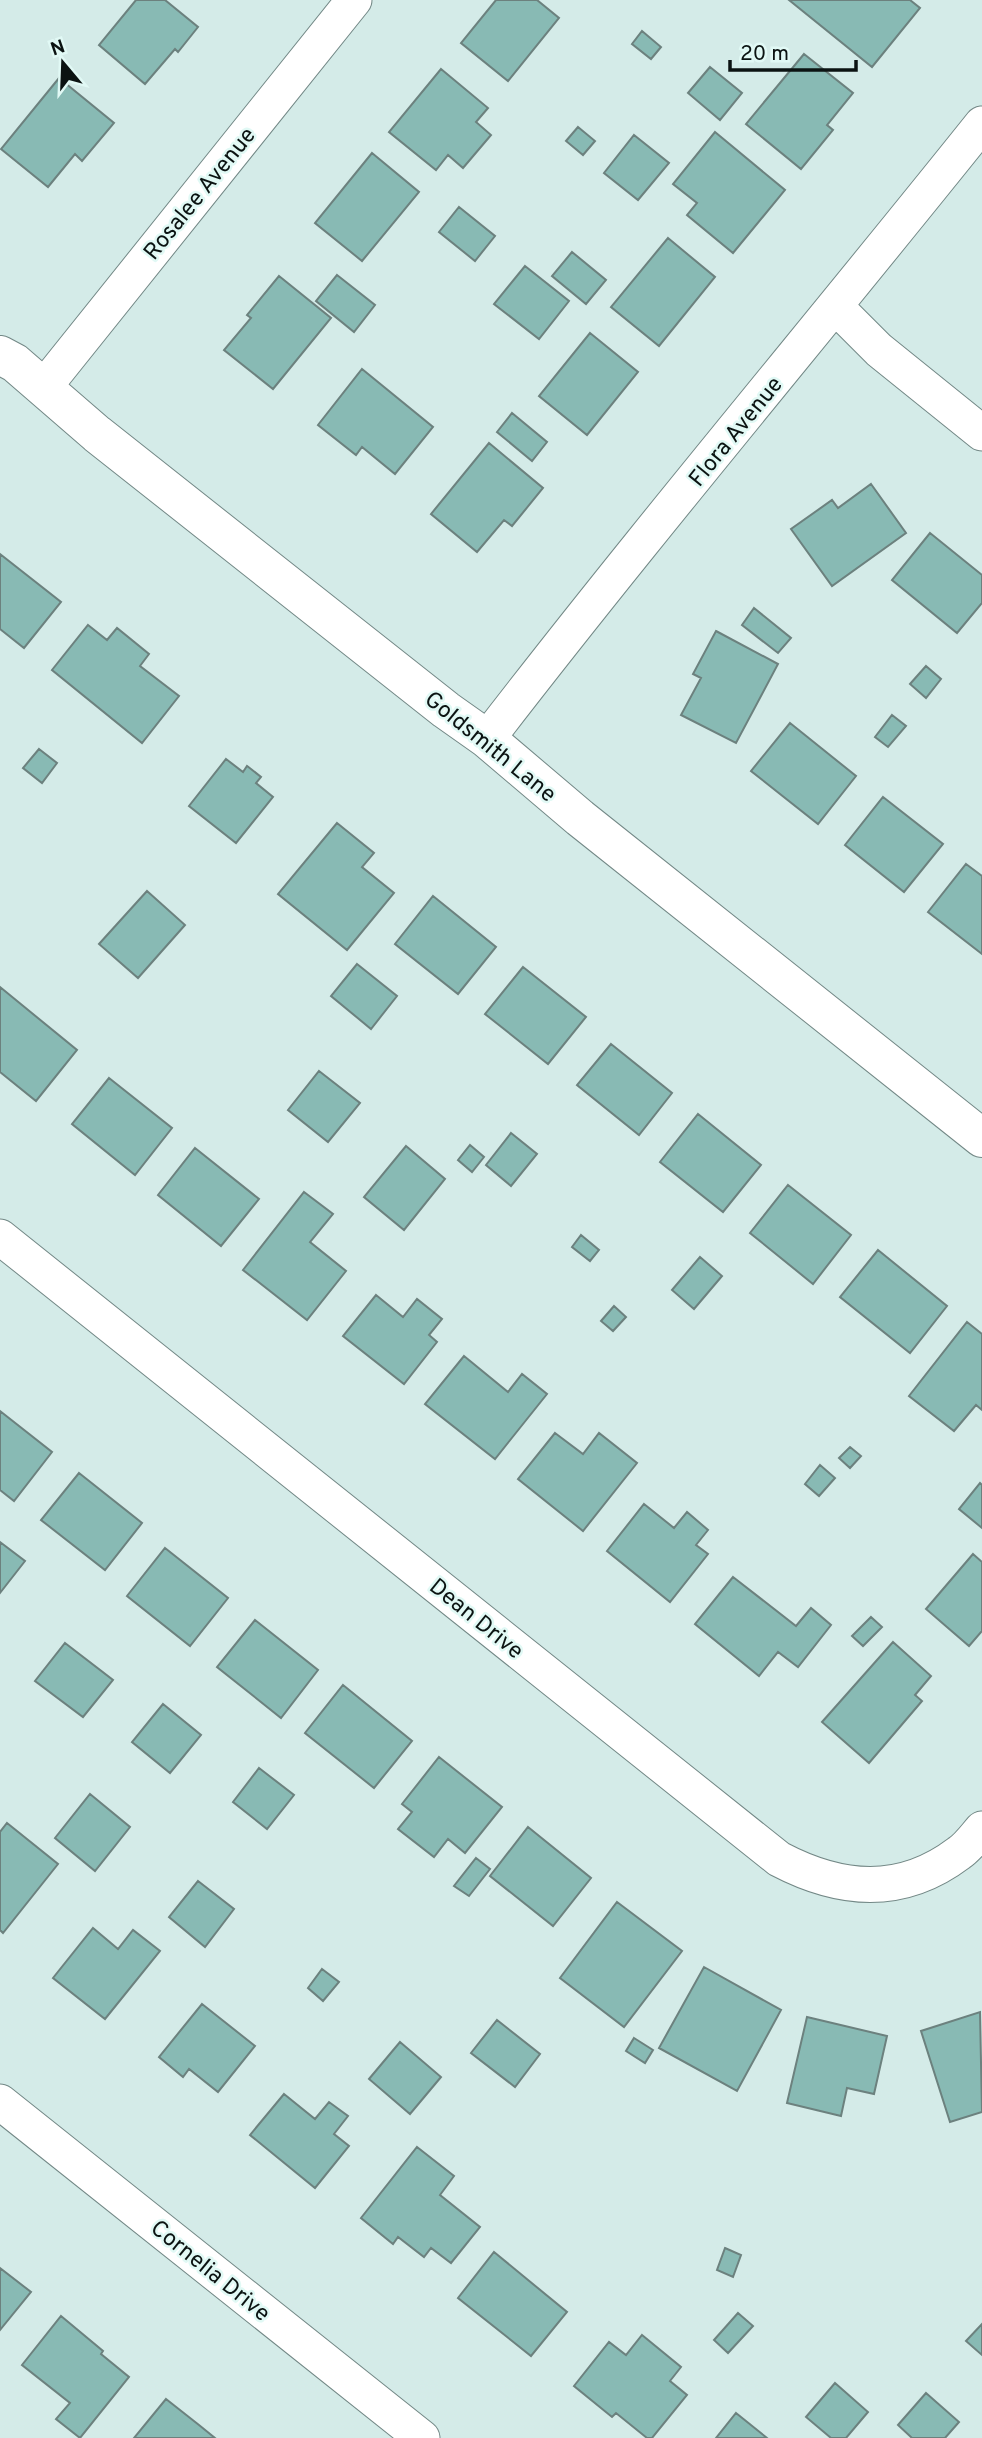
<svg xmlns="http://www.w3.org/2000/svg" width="982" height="2438" font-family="Overpass,sans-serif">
  <rect width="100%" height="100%" fill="#d4ebe8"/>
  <path fill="#88bab4" stroke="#6c817e" stroke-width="2" d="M136 0H165L198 27 178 52 175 49 145 84 99 45Z
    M496 0H537L559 18 508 81 461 43Z
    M789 0H910L920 8 872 67Z
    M642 31 661 47 651 59 632 44Z
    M804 54 853 93 827 125 833 130 801 169 746 124Z
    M710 67 742 93 720 120 688 93Z
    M441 69 488 108 476 122 491 135 463 168 448 155 436 170 389 132Z
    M59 78 114 123 82 161 75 154 48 187 1 149Z
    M578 127 595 141 583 155 566 141Z
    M715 132 785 190 733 253 687 215 697 203 673 184Z
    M634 135 669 163 638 200 604 173Z
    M372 153 419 192 362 261 315 223Z
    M459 207 495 236 475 261 439 232Z
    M668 238 715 277 659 346 611 307Z
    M572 252 606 280 586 304 552 276Z
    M525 266 569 301 539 339 494 304Z
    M337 275 375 305 354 332 316 301Z
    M279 276 331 318 273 389 224 350 251 318 247 315Z
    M590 333 638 372 587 435 539 396Z
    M362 369 433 427 395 474 362 447 356 455 318 425Z
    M512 413 547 442 532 461 497 432Z
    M489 443 543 488 512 526 504 520 477 552 431 514Z
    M871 484 906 533 832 586 791 529 832 500 838 508Z
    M930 533 982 575V603L957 633 892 580Z
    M0 554 61 602 24 648 0 629Z
    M754 608 791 638 778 653 742 625Z
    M88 625 107 640 117 628 149 654 140 666 179 696 142 743 52 670Z
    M716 631 778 664 736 743 681 715 701 678 693 674Z
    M926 666 941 679 926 698 910 684Z
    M892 715 906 726 888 747 875 737Z
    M790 723 856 776 818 824 751 771Z
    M39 749 57 763 42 783 23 768Z
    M226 759 243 772 247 766 251 769 261 777 256 783 273 797 236 843 189 806Z
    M883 797 943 844 904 892 845 845Z
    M337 823 374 853 362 867 394 893 347 950 278 894Z
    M966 864 982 876V954L928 912Z
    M147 891 185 925 138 978 99 944Z
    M433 896 496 947 458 994 395 944Z
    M357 964 397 996 371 1029 331 996Z
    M523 967 586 1017 548 1064 485 1014Z
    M0 987 77 1050 36 1101 0 1072Z
    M611 1044 672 1093 639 1135 577 1085Z
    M319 1071 360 1103 328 1142 288 1110Z
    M109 1078 172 1128 135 1175 72 1124Z
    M698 1114 761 1165 723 1212 660 1162Z
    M511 1133 537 1154 511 1186 486 1165Z
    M470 1145 484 1157 472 1172 458 1160Z
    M406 1146 445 1179 404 1230 364 1197Z
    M195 1148 259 1199 221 1246 158 1195Z
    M788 1185 851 1235 813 1284 750 1233Z
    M304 1192 333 1214 310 1242 346 1271 307 1320 243 1270Z
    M581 1235 599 1250 590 1261 572 1247Z
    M878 1250 947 1306 910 1353 840 1297Z
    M700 1257 722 1276 694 1309 672 1290Z
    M376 1295 403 1317 417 1299 442 1319 429 1335 437 1342 404 1384 343 1336Z
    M614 1306 626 1317 613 1331 601 1321Z
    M967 1322 982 1334V1410L976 1405 954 1431 909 1396Z
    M464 1356 508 1392 522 1374 547 1394 495 1459 425 1404Z
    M0 1411 52 1452 14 1501 0 1490Z
    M555 1433 583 1454 599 1433 637 1463 583 1531 518 1479Z
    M850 1447 861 1456 850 1468 839 1458Z
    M820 1465 835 1478 819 1496 805 1484Z
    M79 1473 142 1523 105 1570 41 1520Z
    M980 1483 982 1485V1528L959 1509Z
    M644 1504 674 1528 687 1512 708 1530 696 1545 708 1554 670 1602 607 1551Z
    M0 1542 25 1561 0 1593Z
    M165 1548 228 1598 190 1646 127 1596Z
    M973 1554 982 1562V1631L969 1646 926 1609Z
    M733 1577 796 1626 811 1608 831 1625 798 1667 778 1652 759 1676 695 1624Z
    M871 1617 882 1627 863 1646 852 1636Z
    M255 1620 318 1670 281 1718 217 1667Z
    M893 1642 931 1676 915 1695 922 1701 869 1763 822 1722Z
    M65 1643 113 1680 83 1717 35 1681Z
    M343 1685 412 1741 374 1788 305 1733Z
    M163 1704 201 1735 170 1773 132 1742Z
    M439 1757 502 1807 465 1853 448 1839 434 1857 398 1829 412 1812 402 1804Z
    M259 1768 294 1795 267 1829 233 1802Z
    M90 1794 130 1827 95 1871 55 1838Z
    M7 1823 58 1864 3 1933 0 1930V1832Z
    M528 1827 591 1878 553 1926 490 1876Z
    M476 1858 490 1869 469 1896 454 1886Z
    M198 1881 234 1909 205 1947 169 1917Z
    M617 1902 682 1951 624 2027 560 1978Z
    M93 1928 118 1949 133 1930 160 1951 105 2019 53 1978Z
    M704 1967 781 2010 737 2091 659 2048Z
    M322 1969 339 1982 323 2001 308 1988Z
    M202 2004 255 2046 218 2092 189 2069 183 2077 159 2057Z
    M980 2012 982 2112 950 2122 921 2031Z
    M807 2017 887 2036 874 2094 847 2088 841 2116 787 2103Z
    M497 2020 540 2054 515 2087 471 2053Z
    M634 2038 653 2050 645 2063 626 2051Z
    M400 2042 441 2077 410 2114 369 2079Z
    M284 2094 315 2119 329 2102 348 2116 334 2134 349 2146 315 2188 250 2135Z
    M417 2147 454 2176 440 2195 480 2227 451 2263 431 2248 424 2257 398 2237 393 2244 361 2218Z
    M725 2248 741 2255 733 2277 717 2270Z
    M494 2252 567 2312 531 2356 458 2298Z
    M0 2268 31 2292 0 2330Z
    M738 2313 753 2326 728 2353 714 2340Z
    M61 2316 103 2351 101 2354 129 2377 80 2438 56 2419 70 2403 22 2365Z
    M982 2324V2355L966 2341Z
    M642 2335 681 2367 670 2381 687 2395 652 2438H647L616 2413 612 2417 574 2386 609 2342 626 2355Z
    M835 2383 868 2412 846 2438H831L806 2417Z
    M926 2393 959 2422 945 2438H912L898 2425Z
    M166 2399 199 2425 215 2438H134Z
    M736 2413 767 2438H716Z"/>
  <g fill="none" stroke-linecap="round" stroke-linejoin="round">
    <defs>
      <path id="minor" d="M836 307 879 350 982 433
        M44 387 354 0
        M487 739C648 530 818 329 982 124
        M0 1237 779 1859C840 1891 901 1897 959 1853 968 1847 975 1837 982 1829
        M0 2102 422 2438"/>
      <path id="tertiary" d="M0 355 15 363 97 434 446 710 487 739 580 818 982 1138"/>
    </defs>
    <use href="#minor" stroke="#738886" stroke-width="37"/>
    <use href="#tertiary" stroke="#738886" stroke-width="40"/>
    <use href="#minor" stroke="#fff" stroke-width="35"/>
    <use href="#tertiary" stroke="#fff" stroke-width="38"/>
  </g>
  <g text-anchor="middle" stroke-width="5" stroke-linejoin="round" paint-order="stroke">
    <g font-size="23" fill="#0b1312" stroke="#e1f9f5">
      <text transform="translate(199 193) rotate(-51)" y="8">Rosalee Avenue</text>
      <text transform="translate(735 431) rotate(-51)" y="8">Flora Avenue</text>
      <text transform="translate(491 746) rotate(39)" y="8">Goldsmith Lane</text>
      <text transform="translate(477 1618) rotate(39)" y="8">Dean Drive</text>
      <text transform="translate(211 2270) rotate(39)" y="8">Cornelia Drive</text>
    </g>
  </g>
  <g transform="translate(63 63) rotate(341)" stroke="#e1f9f5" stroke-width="5" paint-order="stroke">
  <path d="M0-5L12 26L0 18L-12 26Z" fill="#0b1312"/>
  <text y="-10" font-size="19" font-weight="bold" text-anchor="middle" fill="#0b1312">N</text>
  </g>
  <path d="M730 60v10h126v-10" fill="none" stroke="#0b1312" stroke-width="3.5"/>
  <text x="740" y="60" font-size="21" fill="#0b1312" stroke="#e1f9f5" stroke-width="5" paint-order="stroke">20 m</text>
</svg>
